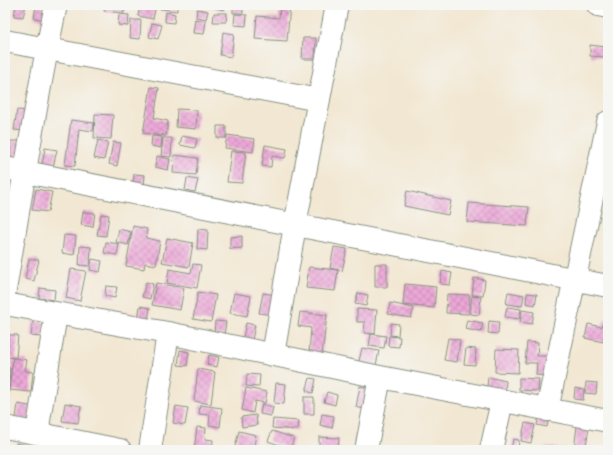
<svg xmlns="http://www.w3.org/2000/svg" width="613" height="455" font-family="'IM FELL Double Pica',serif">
  <defs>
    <pattern id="building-cross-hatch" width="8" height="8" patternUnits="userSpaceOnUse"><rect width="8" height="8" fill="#eda8d8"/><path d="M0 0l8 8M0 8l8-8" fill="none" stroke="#bf8ab0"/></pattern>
  </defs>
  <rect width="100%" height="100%" fill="#f6f6f2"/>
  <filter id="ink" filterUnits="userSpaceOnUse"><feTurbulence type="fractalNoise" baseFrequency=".025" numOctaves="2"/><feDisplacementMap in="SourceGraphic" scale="8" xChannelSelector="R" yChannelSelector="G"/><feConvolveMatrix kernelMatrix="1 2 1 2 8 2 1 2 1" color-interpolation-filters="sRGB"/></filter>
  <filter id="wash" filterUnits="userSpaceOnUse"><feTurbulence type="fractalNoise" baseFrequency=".012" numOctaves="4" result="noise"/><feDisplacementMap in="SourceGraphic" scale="16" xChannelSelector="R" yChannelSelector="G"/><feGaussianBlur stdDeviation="0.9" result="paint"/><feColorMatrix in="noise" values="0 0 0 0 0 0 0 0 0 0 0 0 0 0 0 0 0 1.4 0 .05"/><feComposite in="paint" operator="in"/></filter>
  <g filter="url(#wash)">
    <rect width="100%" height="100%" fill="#f2e7d2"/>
    <g id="blocks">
      <path fill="url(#building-cross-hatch)" d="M16 5H26L23 17 14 16Z
        M105 5H125L124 13 104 11Z
        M140 5H156L153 19 138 16Z
        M160 5H177V11L160 9Z
        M203 5H225L224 10Z
        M233 5H243V13H233Z
        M280 5H290L287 41 255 39 257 16 279 18Z
        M36 6 48 8 46 20 34 18Z
        M197 9 208 11 206 19 196 17Z
        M166 12 175 14 174 23 165 22Z
        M214 13H227L226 22H213Z
        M119 14 129 15 128 26 118 25Z
        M235 14 247 15 246 26 234 25Z
        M195 19 206 21 204 34 193 33Z
        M131 20H141L140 39 130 38Z
        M152 23 162 25 158 39 149 37Z
        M223 32 234 34 231 57 220 55Z
        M303 38H316L315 59H302Z
        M590 45 606 47 605 57 590 56Z
        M151 87 159 88 154 118 168 121 166 136H163V134L162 136 143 133Z
        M177 109 197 110 196 129 176 127Z
        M17 110 29 111 26 131 14 130Z
        M95 114 113 115 111 139 94 138Z
        M71 120 94 123 93 131 79 129 75 166 65 165Z
        M217 126H226V138H217Z
        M227 135 255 139 253 152 225 148Z
        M152 136 162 137 161 148 151 146Z
        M182 136 197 139 195 148 180 145Z
        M163 138H172L171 157 161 156Z
        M98 140 108 142 104 160 94 158Z
        M10 141H20L21 160 11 161Z
        M113 142 121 143 117 166 109 164Z
        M265 145 287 149 285 158 272 156 271 167 262 166Z
        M45 148 57 150 52 172 41 171Z
        M231 151 246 152 242 183 227 182Z
        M174 155 198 158 196 175 173 173Z
        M157 156 170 159 168 170 155 167Z
        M134 174 145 175 144 186 133 185Z
        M187 178 198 180 195 192 185 190Z
        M36 189 52 192 48 212 32 210Z
        M407 191 451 201 448 215 404 206Z
        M469 203 529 207 527 226 467 222Z
        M83 212 95 213 93 227 81 225Z
        M101 214 109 215 106 236 97 235Z
        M133 226 147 229 146 238 160 241 156 265 145 263 144 269 126 266Z
        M119 229 131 232 128 245 116 242Z
        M198 229 208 230 207 250 197 249Z
        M64 235 76 236 74 255 62 253Z
        M242 236V248L230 249V237Z
        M167 238 193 243 189 267 162 262Z
        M106 242 119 244 117 255 104 253Z
        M80 246 91 247 90 266 79 265Z
        M334 247 347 249 342 271 330 268Z
        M29 259 39 260 34 281 25 279Z
        M92 259 102 261 100 272 90 270Z
        M193 264 201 265 197 288 167 283 169 269 191 273Z
        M375 264H387V287H375Z
        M309 267 338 270 335 291 306 288Z
        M71 269 86 271 80 301 66 298Z
        M442 271 452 273 450 285 440 284Z
        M474 278 485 280 483 296 472 295Z
        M146 282 153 284 150 299 142 297Z
        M156 283 184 288 180 310 152 305Z
        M405 284 436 287 434 308 403 305Z
        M106 286 117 287 115 298 105 296Z
        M40 288 55 290 54 300 39 298Z
        M198 292 216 295 211 322 193 319Z
        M508 292 524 295 522 306 506 304Z
        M234 293 251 296 247 316 230 313Z
        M263 293 283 296 280 316 259 313Z
        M358 293 368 295 366 306 355 304Z
        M527 293 537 294 535 305 526 303Z
        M447 294 470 295 469 314 446 313Z
        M472 296 481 297 479 315 470 314Z
        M390 303 414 308 411 318 388 314Z
        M140 306 150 308 148 320 138 319Z
        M507 307 521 309 519 319 505 317Z
        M357 309 377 310 375 334 364 333 365 322H357Z
        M522 310 534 312 532 324 520 322Z
        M300 312 327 315 322 354 309 353 311 328 298 326Z
        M605 318 608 319V343L585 338 588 324 602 327Z
        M467 320 483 323 481 332 465 329Z
        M33 321 44 322 42 337 31 336Z
        M215 321 226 322 224 335 214 334Z
        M489 321 499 322 498 334 488 333Z
        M246 323 255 325 252 340 243 338Z
        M391 323 399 324 398 336 390 335Z
        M371 334 386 336 384 348 369 346Z
        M9 335H18L16 358 7 357Z
        M389 336 400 337 399 347 388 346Z
        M448 338 460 340 457 362 444 360Z
        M527 342 538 343 537 356H548L547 376 536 375 537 363H525Z
        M362 348 379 351 376 365 359 361Z
        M466 348 476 349 475 365 464 364Z
        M496 349 519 350 518 373 495 372Z
        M180 350 189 352 187 366 178 365Z
        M209 355 219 357 217 367 207 365Z
        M13 358 27 360 25 371 33 372 31 392 9 390Z
        M5 367 10 368 8 406H5Z
        M198 369 215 372 211 404 194 401Z
        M247 374 260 375 259 387 246 386Z
        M488 377 506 381 505 391 487 387Z
        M310 378 316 379 313 393 306 391Z
        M519 378 539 379 538 391 519 390Z
        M586 382 597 383 596 394 585 393Z
        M276 383 286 384 284 404 274 403Z
        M360 386 371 389 367 410 356 407Z
        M246 388 267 392 265 403 255 401 253 413 242 410Z
        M575 388 584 390 583 400 574 399Z
        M327 392 337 395 335 405 324 402Z
        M304 397H314V414H304Z
        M65 403 81 406 78 423 62 421Z
        M18 404 40 408 38 422 16 418Z
        M262 404 273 407 271 416 260 414Z
        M200 405 222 408 220 427 209 425 210 415 199 414Z
        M176 406 188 408 185 425 173 423Z
        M322 414 334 416 332 428 320 425Z
        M256 415 257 425 242 427 241 417Z
        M539 415 549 418 547 427 537 425Z
        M273 419 299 421 298 430 272 428Z
        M525 423 535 425 531 443 521 441Z
        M577 426 589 428 585 450H574Z
        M197 427 206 428 205 439 213 440 212 450H194Z
        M239 431 256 435 253 450 235 447Z
        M272 431 294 438 290 449 268 441Z
        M319 437 339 438 338 450H319Z
        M513 439 519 440 518 450H511Z
        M16 443 26 445V450H16Z
        M268 445 278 446V450H267Z
        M546 446 566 449V450H545Z"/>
    </g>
  </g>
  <g filter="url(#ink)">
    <use href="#blocks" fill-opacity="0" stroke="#889283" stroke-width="1"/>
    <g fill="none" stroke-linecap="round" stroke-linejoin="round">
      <defs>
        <path id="minor" d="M598 5 608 7
          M5 41 319 100
          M5 168 608 286
          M5 290C21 195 36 99 56 5
          M5 304 168 333 380 377 608 421
          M273 355 295 225 337 5
          M547 410 608 122
          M5 427 120 450
          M37 433 56 314
          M150 450 168 333
          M366 450 380 377
          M491 450 502 401"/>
      </defs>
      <use href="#minor" stroke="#889283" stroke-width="24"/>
      <use href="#minor" stroke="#fff" stroke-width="22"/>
    </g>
  </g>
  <rect width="613" height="455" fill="none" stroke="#f6f6f2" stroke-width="20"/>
</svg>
